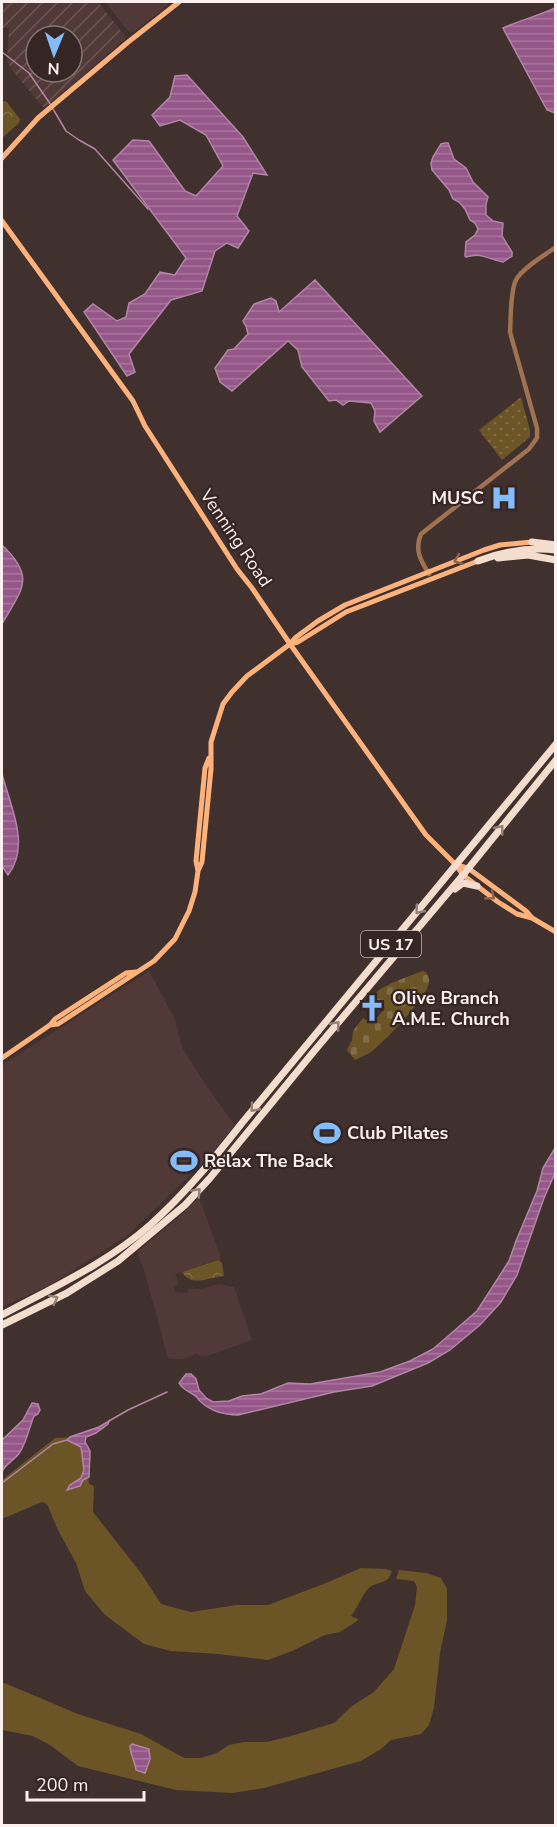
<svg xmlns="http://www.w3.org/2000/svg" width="557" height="1827" font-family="'Nunito Sans',sans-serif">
  <defs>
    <pattern id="industrial-furrows" width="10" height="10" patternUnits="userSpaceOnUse" patternTransform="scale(1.5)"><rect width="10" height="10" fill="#503936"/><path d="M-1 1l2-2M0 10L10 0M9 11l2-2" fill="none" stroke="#6a5653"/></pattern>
    <pattern id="forest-crowns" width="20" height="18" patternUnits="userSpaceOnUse" patternTransform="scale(1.5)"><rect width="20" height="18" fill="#6b5526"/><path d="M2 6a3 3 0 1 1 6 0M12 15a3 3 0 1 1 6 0" fill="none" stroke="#816e46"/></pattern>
    <pattern id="cemetery-stones" width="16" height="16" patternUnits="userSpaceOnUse" patternTransform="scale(1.5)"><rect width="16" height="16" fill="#6b5526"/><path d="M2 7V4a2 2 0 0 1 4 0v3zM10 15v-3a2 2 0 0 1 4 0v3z" fill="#816e46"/></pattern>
    <pattern id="park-dots" width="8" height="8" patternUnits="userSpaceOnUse" patternTransform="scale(1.5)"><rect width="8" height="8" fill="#6b5526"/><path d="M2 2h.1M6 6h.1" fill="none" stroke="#816e46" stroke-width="1.8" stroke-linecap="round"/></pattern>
    <pattern id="water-rules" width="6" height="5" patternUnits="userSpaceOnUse" patternTransform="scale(1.5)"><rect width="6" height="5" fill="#945788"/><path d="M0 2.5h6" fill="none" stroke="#a9789f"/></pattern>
  </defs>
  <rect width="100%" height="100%" fill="#40302e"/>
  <path fill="#503936" d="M105 2H172L134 32H130L127 30Z
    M149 971 174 1017 183 1049 205 1084 234 1124 232 1129 208 1158 127 1236 50 1285 2 1307V1065Z
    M199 1197 220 1255V1260H216L175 1274 179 1284 174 1287 175 1292 187 1293 189 1289H200L219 1284 234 1287 252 1340 205 1357 196 1354 184 1359H171L168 1358 144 1270 137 1252 182 1214Z"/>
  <path fill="url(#industrial-furrows)" fill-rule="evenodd" d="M2 2H98L125 36V39L46 107H43L11 69 7 60 9 28H2ZM36 36H72V72H36Z"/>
  <path fill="#6b5526" d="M86 1437C85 1444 89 1444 90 1452 92 1462 87 1473 89 1484L94 1486 93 1512 141 1573 161 1604 191 1612 237 1605H268L326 1583 361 1568 386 1569 392 1571C387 1586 380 1580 370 1587 364 1591 357 1609 351 1616L358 1619 357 1621 340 1632 325 1635 292 1651 268 1660 218 1654 171 1651 144 1644 105 1615 85 1591 76 1563 58 1530 47 1504 42 1502 2 1519V1480L55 1438Z
    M399 1570 426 1573 441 1578 447 1589V1620L440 1653 434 1708 429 1725 421 1734 391 1740 381 1749 361 1761 264 1788 232 1793 176 1790 78 1766 50 1745 33 1736 2 1730V1682L78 1714 141 1734 184 1758H201L217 1753 229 1745 244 1742H267L291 1736 334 1723 352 1706 374 1692 394 1669 415 1605 417 1587 414 1581 396 1579Z"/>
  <path fill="url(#forest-crowns)" d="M6 101 20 119 19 123 2 138V102Z
    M218 1260 222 1263 224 1276C209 1277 192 1288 182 1272Z"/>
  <path fill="url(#cemetery-stones)" d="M422 971 426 972C429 977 430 980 428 986 424 1000 385 1041 372 1051 367 1055 360 1057 355 1060L347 1050 352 1040 353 1031 363 1018 372 1024 385 1008 370 998C382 984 406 978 422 971Z"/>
  <path fill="url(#park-dots)" d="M521 397 530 430V437L502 460 479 430Z"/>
  <path fill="url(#water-rules)" stroke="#b385a7" stroke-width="1.5" d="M555 8V113L547 110 503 28C521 20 538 16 555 8Z
    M187 75 243 137 267 175 253 173 237 216 249 231 238 248 227 243 215 251 202 291 171 300 129 354 135 372 127 376 84 312 93 304 117 321 126 317 129 303 145 294 160 272 175 275 186 258 113 160 133 140 149 141 185 191 196 196 223 166 206 135 180 120 160 126 152 115 170 97 175 76Z
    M445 143H448L454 159 466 168 473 182 488 197 486 204V215L493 221 503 223 502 236 512 252V256L503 262C486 259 484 252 466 257L465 256 466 242 475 235 478 229 475 223 470 220 465 209 459 202 453 199 449 190 432 170 431 163 433 157 441 144Z
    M315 280 422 396 380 432 374 421 375 411 371 403 349 401 343 405 336 400 329 401 302 367 298 350 288 341 232 391 220 382 215 368 228 350 234 349 248 334 246 326 243 321 254 304 271 298 276 301 279 312Z
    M2 545C37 578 21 590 2 624Z
    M2 774C10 805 31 846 8 875L2 866Z
    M555 1148V1173L544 1198 517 1275 501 1302 480 1325 450 1350 428 1363 372 1386 334 1392 238 1415C225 1415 211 1411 201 1402 196 1398 199 1398 194 1395 187 1390 183 1390 179 1383L186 1374H191L196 1379 199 1390 206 1398 213 1402 229 1401 242 1396 261 1394 288 1383 310 1384 380 1372 410 1361 433 1349 477 1311 509 1261 516 1241 537 1191 543 1168Z
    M32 1403 38 1404 40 1410 38 1414 34 1416C29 1428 27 1441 20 1452 15 1460 5 1464 2 1472V1440L23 1420Z
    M109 1421 108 1424 96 1433 86 1437 85 1442 90 1451 89 1477 83 1480 80 1486 67 1490 70 1485 81 1478 84 1470 81 1447 67 1440 70 1437 99 1427Z
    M132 1744 149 1749 150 1759 145 1773 136 1770C135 1762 130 1754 130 1746Z"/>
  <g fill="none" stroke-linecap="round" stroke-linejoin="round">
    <path stroke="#b385a7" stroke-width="1.5" d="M2 52 29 73 51 105
      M53 109 66 131 79 140 95 149 148 209
      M109 1421 128 1410 167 1392
      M2 1483 53 1444 67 1440"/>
    <path stroke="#9f7251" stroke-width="4.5" d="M429 574C421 561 414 550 421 534L529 449 537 438V428L510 332C511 318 510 292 516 280 522 268 545 255 556 247"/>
    <path stroke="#fdb27c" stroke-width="5" d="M2 158 38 118 127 43 179 2
      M2 221 133 401 145 426 237 569 252 588 290 644 426 835 456 865 463 875 498 902 517 914 532 918 556 932
      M290 644 298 642 346 612 478 561
      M456 865 468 868 526 911 532 918
      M198 871 202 862 211 769V742L223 704 232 692 247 676 290 644 295 638 318 621 345 605 484 550 500 545 532 542
      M50 1025 58 1024 154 961 175 939 189 911 195 892 198 871 196 861 205 768 209 758
      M2 1058 50 1025 55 1019 126 973 136 972"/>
    <path stroke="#f4ddcd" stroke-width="7" d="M532 542 556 545
      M498 558 528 555 556 560
      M478 561C504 551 528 547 556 550
      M455 889 463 883 477 886
      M2 1315C52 1288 107 1263 150 1225 185 1194 214 1159 242 1123L556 744
      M2 1325 67 1293 118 1261 185 1205 210 1178 315 1050 463 875 556 760"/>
  </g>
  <defs><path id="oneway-chevron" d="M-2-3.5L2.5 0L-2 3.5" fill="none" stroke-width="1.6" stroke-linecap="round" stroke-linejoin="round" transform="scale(1.5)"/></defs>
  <g stroke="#8f654c">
    <use href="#oneway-chevron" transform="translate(458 560) rotate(159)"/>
    <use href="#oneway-chevron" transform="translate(491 896) rotate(39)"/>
  </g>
  <g stroke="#948278">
    <use href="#oneway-chevron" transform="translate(500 829) rotate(-51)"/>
    <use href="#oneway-chevron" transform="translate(419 910) rotate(129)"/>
    <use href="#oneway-chevron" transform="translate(336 1025) rotate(-50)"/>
    <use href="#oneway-chevron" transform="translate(254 1108) rotate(130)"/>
    <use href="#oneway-chevron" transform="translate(197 1192) rotate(-47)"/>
    <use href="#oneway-chevron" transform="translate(54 1299) rotate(-26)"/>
  </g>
  <defs>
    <symbol id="hospital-bare" viewBox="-9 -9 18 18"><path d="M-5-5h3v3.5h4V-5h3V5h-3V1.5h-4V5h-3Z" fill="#84bcfb" stroke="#352624" stroke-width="2.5" paint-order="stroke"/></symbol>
    <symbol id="church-bare" viewBox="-9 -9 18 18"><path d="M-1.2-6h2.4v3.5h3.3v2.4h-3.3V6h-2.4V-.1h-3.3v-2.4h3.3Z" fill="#84bcfb" stroke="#352624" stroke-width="2.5" paint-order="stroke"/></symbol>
    <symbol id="stadium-bare" viewBox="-9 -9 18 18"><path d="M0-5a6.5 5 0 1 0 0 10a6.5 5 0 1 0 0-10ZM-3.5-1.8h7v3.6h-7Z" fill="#84bcfb" stroke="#352624" stroke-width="2.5" paint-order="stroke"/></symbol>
  </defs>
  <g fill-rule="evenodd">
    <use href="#hospital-bare" x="485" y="479" width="38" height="38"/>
    <use href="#church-bare" x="353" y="989" width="38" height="38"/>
    <use href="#stadium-bare" x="308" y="1114" width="38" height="38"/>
    <use href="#stadium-bare" x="165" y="1142" width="38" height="38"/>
  </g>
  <g text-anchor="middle" stroke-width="4.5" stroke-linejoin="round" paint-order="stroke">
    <rect fill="#352624" stroke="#c0b3b1" stroke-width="1.5" x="361" y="931" width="60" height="26" rx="4.5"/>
    <g font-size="16" font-weight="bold" fill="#fbf0ee">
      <text x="391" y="950">US 17</text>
    </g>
    <g font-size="18" font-weight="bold" fill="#fbf0ee" stroke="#352624" text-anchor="start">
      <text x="484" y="504" text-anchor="end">MUSC</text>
      <text x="392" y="1004">Olive Branch<tspan x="392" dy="21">A.M.E. Church</tspan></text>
      <text x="347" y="1139">Club Pilates</text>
      <text x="204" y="1167">Relax The Back</text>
    </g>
    <g font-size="18" fill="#fbf0ee" stroke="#352624">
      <text transform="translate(236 538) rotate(56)" y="6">Venning Road</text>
    </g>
  </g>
  <rect width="557" height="1827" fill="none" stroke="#fbf0ee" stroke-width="6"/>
  <g transform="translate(54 54) rotate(182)"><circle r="28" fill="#352624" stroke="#847775" stroke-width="1.5"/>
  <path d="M0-4.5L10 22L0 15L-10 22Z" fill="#84bcfb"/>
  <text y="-9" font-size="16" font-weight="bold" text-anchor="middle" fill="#fbf0ee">N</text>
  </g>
  <path d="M27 1791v9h117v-9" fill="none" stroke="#fbf0ee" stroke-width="3"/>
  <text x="36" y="1791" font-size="18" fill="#fbf0ee" stroke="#352624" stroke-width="4.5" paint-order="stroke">200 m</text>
</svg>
